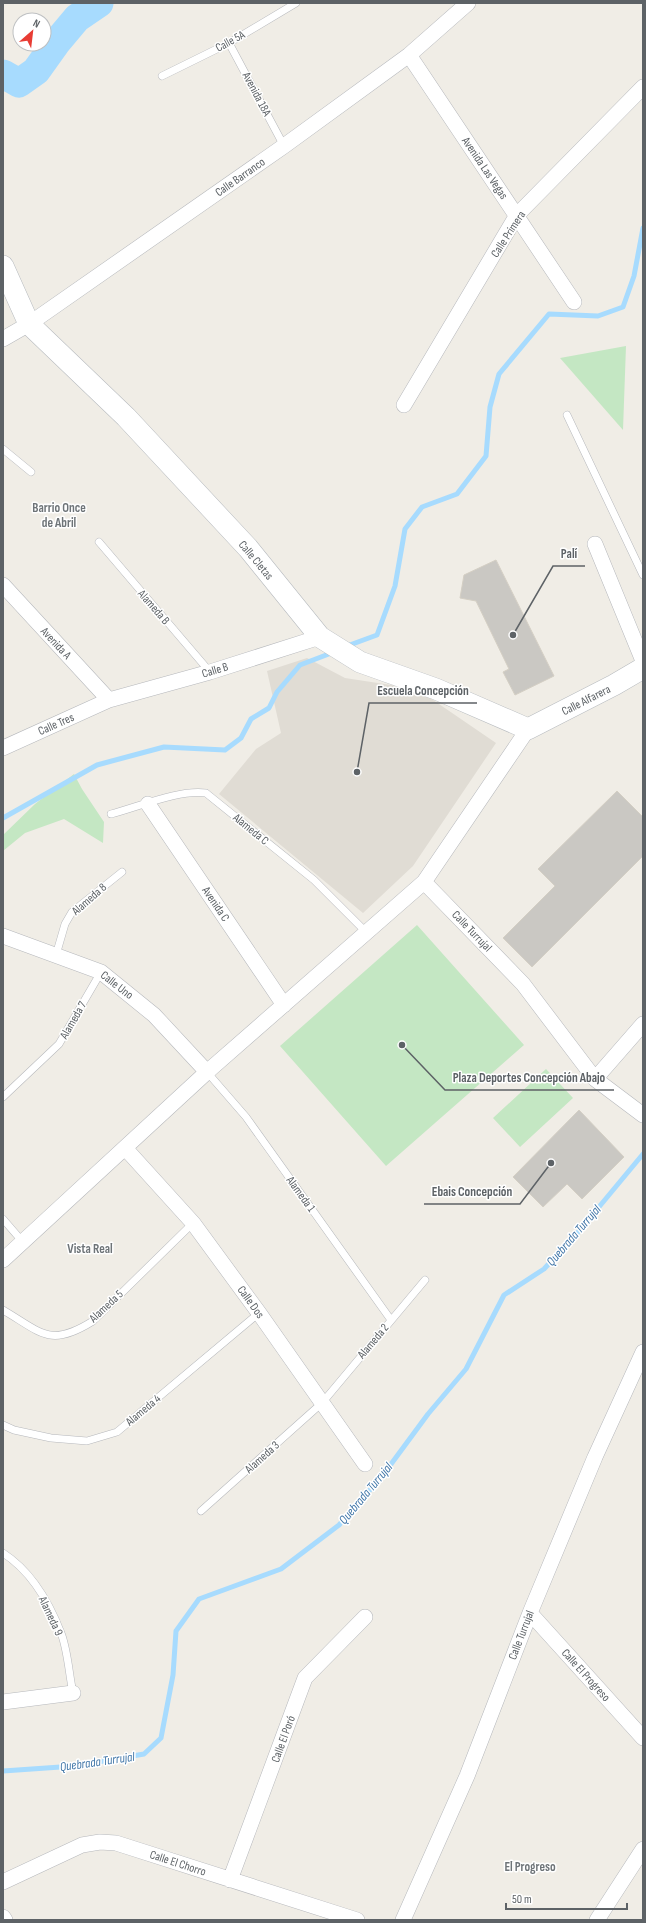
<svg xmlns="http://www.w3.org/2000/svg" width="646" height="1923" font-family="'Sofia Sans Condensed',sans-serif">
  <rect width="100%" height="100%" fill="#f0ede6"/>
  <path fill="#e0dcd4" d="M307 658 345 678 417 689 496 743 413 866 363 913 219 794 256 749 281 733 267 671Z"/>
  <path fill="#c4e7c3" d="M626 346 623 430 560 358Z
    M74 774 82 789 104 822 103 843 64 819 25 833 3 851V835L35 804Z
    M417 925 524 1045 386 1166 280 1046Z
    M546 1069 573 1098 520 1147 493 1118Z"/>
  <g fill="none" stroke-linecap="round" stroke-linejoin="round">
    <path stroke="#a7dbfe" stroke-width="5" d="M347 646 377 635 395 586 405 529 422 507 457 494 486 456 490 407 499 374 549 314 598 316 623 307 634 276 643 228
      M3 818 97 765 164 747 225 750 241 738 251 719 269 708 277 692 300 665 334 652
      M3 1771 75 1766 144 1754 161 1738 173 1675 176 1631 199 1599 281 1569 339 1525 383 1475 428 1414 466 1369 504 1295 544 1269 579 1231 643 1154"/>
    <path stroke="#a7dbfe" stroke-width="29" d="M3 74 19 83 36 71 56 43 77 18 99 3"/>
  </g>
  <path fill="#cac8c3" stroke="#d4cfc4" d="M496 560 554 676 515 695 503 672 509 669 476 601 460 598 464 575Z
    M617 791 643 817V856L532 967 503 938 555 886 538 869Z
    M579 1110 624 1157 582 1199 567 1184 543 1207 513 1177Z"/>
  <g fill="none" stroke-linecap="round" stroke-linejoin="round">
    <defs>
      <path id="lane" d="M229 43 284 146
        M162 76 229 43 296 3
        M567 415 643 575
        M3 449 31 472
        M99 542 210 672
        M111 814C138 807 180 789 206 793L314 880 366 932
        M56 955 65 924 72 912 122 872
        M207 1072 246 1117 391 1320
        M3 1097 59 1044 101 972
        M3 1219 22 1241
        M3 1310C42 1333 50 1348 93 1321L193 1223
        M3 1425 14 1430 51 1438 87 1441 117 1432 259 1313
        M201 1511 322 1403 425 1280
        M3 1553C31 1571 49 1602 61 1633 68 1651 69 1675 73 1693"/>
      <path id="street" d="M409 55 574 302
        M3 339 29 324 284 146 409 55 468 3
        M404 405 517 215 643 87
        M595 544 643 661
        M3 585 109 700
        M3 748 109 700 210 672 320 637
        M148 804 284 1005
        M424 882 523 984 595 1079 643 1115
        M3 936 101 972 154 1015 207 1072
        M595 1079 643 1024
        M125 1148 193 1223 259 1313 365 1464
        M3 1260 207 1072 424 882 528 729
        M530 1613 643 1738
        M3 1702 73 1693
        M230 1880 305 1678 365 1617
        M3 1882 82 1845 100 1842 116 1843 357 1920
        M3 1917 5 1920
        M403 1920 467 1776 530 1613 595 1457 643 1352
        M597 1920 643 1849"/>
      <path id="secondary" d="M3 266 29 324 126 417 248 548 320 637 360 662 436 689 528 729 614 685 643 668"/>
    </defs>
    <use href="#lane" stroke="#b6b8bc" stroke-width="8"/>
    <use href="#street" stroke="#b6b8bc" stroke-width="16"/>
    <use href="#secondary" stroke="#b7bbbf" stroke-width="22"/>
    <use href="#lane" stroke="#fff" stroke-width="7"/>
    <use href="#street" stroke="#fff" stroke-width="15"/>
    <use href="#secondary" stroke="#fff" stroke-width="21"/>
  </g>
  <g text-anchor="middle" stroke-width="3" stroke-linejoin="round" paint-order="stroke">
    <g font-size="12" fill="#5d6266" stroke="#fff">
      <text transform="translate(230 41) rotate(-29)" y="4">Calle 5A</text>
      <text transform="translate(257 94) rotate(62)" y="4">Avenida 18A</text>
      <text transform="translate(485 168) rotate(56)" y="4">Avenida Las Vegas</text>
      <text transform="translate(240 177) rotate(-35)" y="4">Calle Barranco</text>
      <text transform="translate(508 234) rotate(-57)" y="4">Calle Primera</text>
      <text transform="translate(256 560) rotate(50)" y="4">Calle Cletas</text>
      <text transform="translate(154 607) rotate(49)" y="4">Alameda B</text>
      <text transform="translate(56 643) rotate(47)" y="4">Avenida A</text>
      <text transform="translate(215 670) rotate(-17)" y="4">Calle B</text>
      <text transform="translate(586 700) rotate(-27)" y="4">Calle Alfarera</text>
      <text transform="translate(56 724) rotate(-24)" y="4">Calle Tres</text>
      <text transform="translate(251 829) rotate(39)" y="4">Alameda C</text>
      <text transform="translate(89 899) rotate(-41)" y="4">Alameda 8</text>
      <text transform="translate(216 904) rotate(56)" y="4">Avenida C</text>
      <text transform="translate(472 931) rotate(46)" y="4">Calle Turrujal</text>
      <text transform="translate(117 985) rotate(38)" y="4">Calle Uno</text>
      <text transform="translate(73 1020) rotate(-60)" y="4">Alameda 7</text>
      <text transform="translate(301 1194) rotate(54)" y="4">Alameda 1</text>
      <text transform="translate(251 1302) rotate(54)" y="4">Calle Dos</text>
      <text transform="translate(106 1306) rotate(-43)" y="4">Alameda 5</text>
      <text transform="translate(373 1341) rotate(-50)" y="4">Alameda 2</text>
      <text transform="translate(143 1410) rotate(-40)" y="4">Alameda 4</text>
      <text transform="translate(262 1457) rotate(-42)" y="4">Alameda 3</text>
      <text transform="translate(51 1616) rotate(65)" y="4">Alameda 9</text>
      <text transform="translate(521 1635) rotate(-69)" y="4">Calle Turrujal</text>
      <text transform="translate(586 1675) rotate(48)" y="4">Calle El Progreso</text>
      <text transform="translate(283 1739) rotate(-70)" y="4">Calle El Poró</text>
      <text transform="translate(178 1863) rotate(18)" y="4">Calle El Chorro</text>
    </g>
    <g font-size="13" font-weight="bold" fill="#6e7478" stroke="#fff">
      <text x="59" y="512">Barrio Once<tspan x="59" dy="15">de Abril</tspan></text>
      <text x="90" y="1253">Vista Real</text>
      <text x="530" y="1871">El Progreso</text>
    </g>
    <g font-size="13" font-style="italic" fill="#4176a8" stroke="#fff">
      <text transform="translate(573 1235) rotate(-49)" y="5">Quebrada Turrujal</text>
      <text transform="translate(365 1493) rotate(-50)" y="5">Quebrada Turrujal</text>
      <text transform="translate(97 1761) rotate(-8)" y="5">Quebrada Turrujal</text>
    </g>
  </g>
  <path fill="none" stroke="#5d6266" stroke-width="1.5" d="M513 635L553 566H585M357 772L369 703H477M402 1045L445 1090H614M551 1163L520 1204H424"/>
  <g fill="#5d6266" stroke="#fff" stroke-width="1.5">
    <circle cx="513" cy="635" r="4"/>
    <circle cx="357" cy="772" r="4"/>
    <circle cx="402" cy="1045" r="4"/>
    <circle cx="551" cy="1163" r="4"/>
  </g>
  <g font-size="13" text-anchor="middle" font-weight="bold" fill="#5d6266" stroke="#fff" stroke-width="3" stroke-linejoin="round" paint-order="stroke">
    <text x="569" y="558">Palí</text>
    <text x="423" y="695">Escuela Concepción</text>
    <text x="529" y="1082">Plaza Deportes Concepción Abajo</text>
    <text x="472" y="1196">Ebais Concepción</text>
  </g>
  <rect width="646" height="1923" fill="none" stroke="#5d6266" stroke-width="8"/>
  <g transform="translate(32 32) rotate(28)"><circle r="19" fill="#ffffff" stroke="#bec0c2"/>
  <path d="M0-3L7 15L0 10L-7 15Z" fill="#e83c34"/>
  <text y="-6" font-size="11" font-weight="bold" text-anchor="middle" fill="#5d6266">N</text>
  </g>
  <path d="M506 1903v6h121v-6" fill="none" stroke="#5d6266" stroke-width="2"/>
  <text x="512" y="1903" font-size="12" fill="#5d6266" stroke="#ffffff" stroke-width="3" paint-order="stroke">50 m</text>
</svg>
